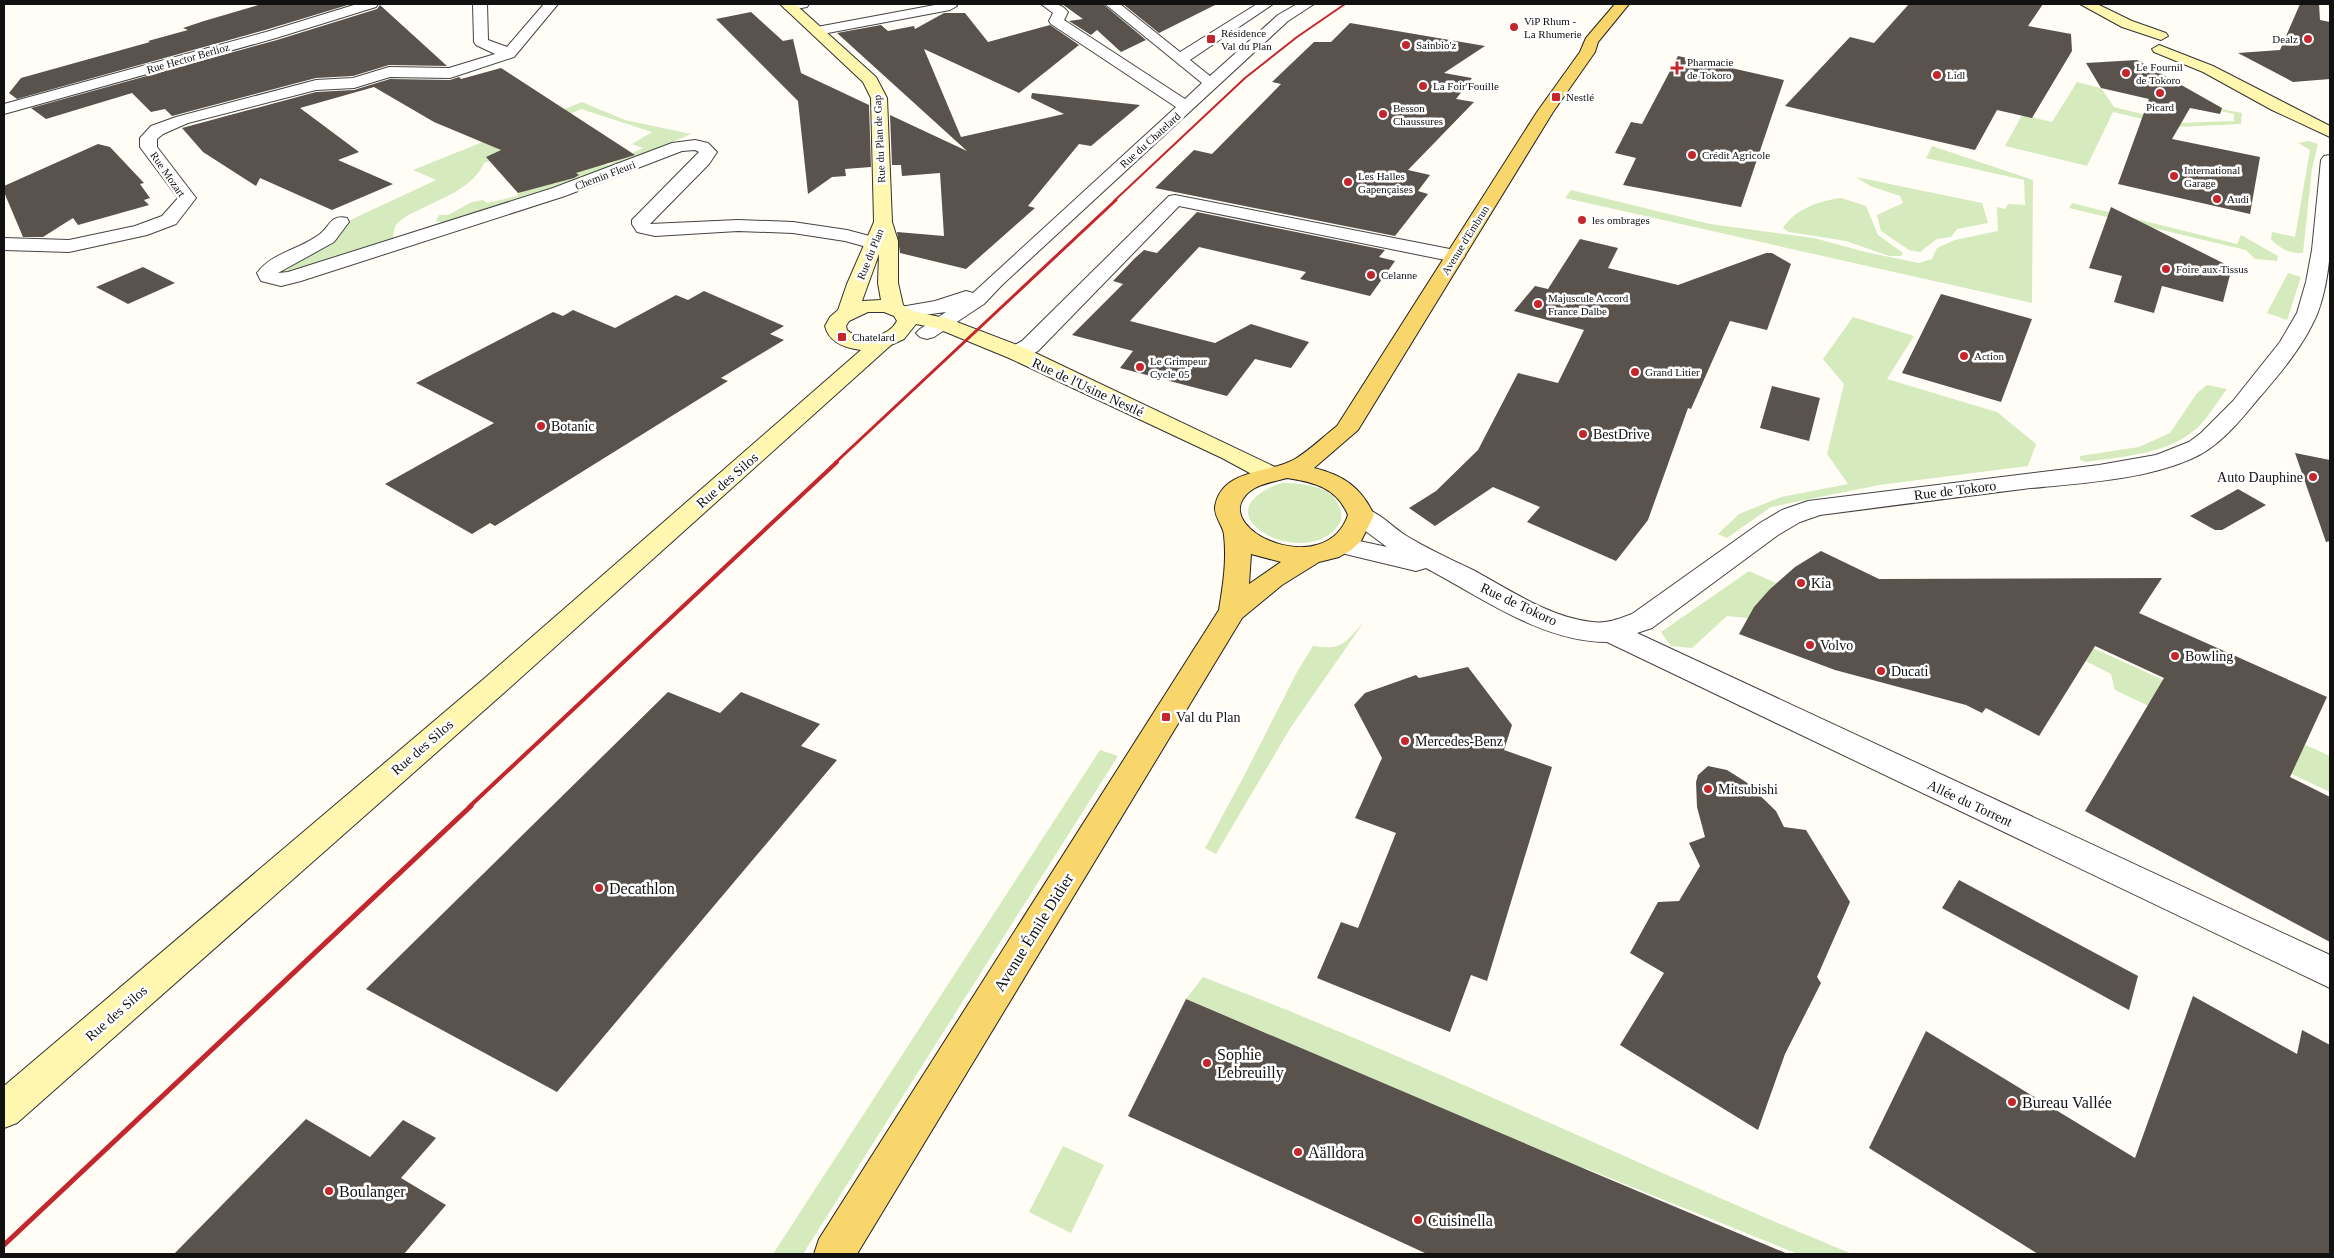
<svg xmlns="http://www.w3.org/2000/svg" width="2334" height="1258" font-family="'Times New Roman',serif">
  <rect width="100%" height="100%" fill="#fffdf5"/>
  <path fill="#d5ebbd" d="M2077 82 2101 88 2114 107 2177 123 2234 121V114L2220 111 2221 109 2242 113 2241 124 2177 127 2113 112 2087 166 2005 146 2022 115 2052 122Z
    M582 102 625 120 691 134C610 169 528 196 445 223L436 221 439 215H448L472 202 483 200 487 203 518 196 517 194 520 193 518 191 552 181 554 184 578 175 576 173 601 163 608 165 643 148 632 144 652 132 581 109 496 148 501 150 492 154 500 158 484 163C473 188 442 198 419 210 412 213 401 218 396 225 394 228 394 233 393 236L396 241 309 270 278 274V271L346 222 436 180 413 170Z
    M2309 141 2318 144 2312 169 2303 253C2291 254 2278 248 2271 239L2272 232 2295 237 2310 150 2298 143Z
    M1932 146 2033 180 2032 303 1565 198 1571 190 1710 224 1814 238 1865 252 1919 263 1932 259 1937 248 1955 240 1998 231 1997 207 2005 209 2008 204 2025 205 2024 180 1926 158Z
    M1856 177 1982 203 1988 223 1957 229 1951 237 1937 239 1920 252 1909 250 1881 231 1877 215 1903 203 1900 196 1870 186Z
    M1841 198 1866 206 1878 235 1903 253 1901 256H1889L1846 241 1789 232 1783 228C1795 209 1819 201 1841 198Z
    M2072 203 2237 244 2241 235 2278 256 2277 261 2255 259 2246 250 2069 208Z
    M2288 273 2301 277 2287 320 2267 313Z
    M1853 317 1914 336 1887 379 1997 412 2036 444 2028 466 1879 485 1771 507 1727 538 1718 534 1739 514 1781 497 1848 484 1827 454 1844 384 1823 359Z
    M2207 385 2227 389C2217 402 2208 418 2196 429 2166 455 2123 456 2086 462L2080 460V456L2139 447 2170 433 2197 393Z
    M1282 483C1303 483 1338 486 1341 513 1342 518 1341 523 1337 527 1318 552 1273 545 1254 525 1235 504 1265 488 1282 483Z
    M1749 571 1776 583 1770 589 1748 618 1727 616 1692 648 1671 646 1661 632Z
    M1934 584 2060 633 2330 756V792L2115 690 2111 674Z
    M1364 622 1291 727 1216 854 1205 848 1244 776 1297 672 1313 646C1343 651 1345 642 1364 622Z
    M1100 750 1118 756 803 1254H773Z
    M1203 977C1423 1061 1635 1165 1852 1254H1798L1585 1168 1580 1185 1548 1153 1186 999Z
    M1063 1146 1104 1165 1071 1233 1029 1212Z"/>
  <path fill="#5a524d" d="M262 4H351L265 30 17 99 9 93 21 78 150 42 148 41 188 30 183 28 204 21Z
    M1062 4H1103L1146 40 1121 52 1097 30 1091 35 1069 21 1083 19Z
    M1123 4H1217L1159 33Z
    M1909 4H2043L2028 26 2071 34 2072 51 2032 118 1997 110 1975 150 1785 106 1850 37 1874 43Z
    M2300 4H2319L2320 20 2330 22V79L2293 82 2238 53 2280 50Z
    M380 5 447 66 389 65 353 76 316 78 172 116 165 109 151 112 132 93 46 119 31 108 277 40 377 9Z
    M751 12 783 41 793 39 801 73 869 105 871 167 845 169 846 176 832 177 808 194 798 101 716 19Z
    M944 13H965L988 42 1050 25 1079 45 1019 93 924 49 961 137 1064 114 1031 98 1032 93 1140 105 1091 146 1079 144 1028 206 1035 208 966 269 900 253 897 232 944 236 940 173 902 176 901 165H892L890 115 967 151 837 33 881 25 888 31 914 26 915 29Z
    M1350 23 1485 46 1444 73 1472 78 1456 99 1474 102 1408 170 1430 175 1418 191 1428 194 1395 236 1155 188 1194 150 1212 154 1281 84 1272 82 1314 42H1331Z
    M1678 56 1784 80 1741 207 1623 185 1636 158 1615 153 1631 122 1642 124Z
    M2137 60 2222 108 2220 114 2190 108 2172 139 2260 157 2250 214 2118 184 2149 99 2101 88 2086 63Z
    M501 68 635 155 576 173 579 175 574 178 518 193 486 157 501 150 434 122 374 87 300 108 359 152 338 160 393 184 332 210 260 178 256 186 203 152 182 128 316 92 354 90 390 79 450 80 459 77 461 79Z
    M98 144 110 147 144 183 140 184 150 198 144 200 149 205 78 225 73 218 43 237H23L4 192V186Z
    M2111 207 2223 263 2231 271 2223 302 2162 286 2154 313 2114 302 2122 276 2089 268Z
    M1197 212 1385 250 1379 257 1395 261 1370 296 1300 279 1306 272 1199 247 1130 321 1215 343 1251 324 1309 342 1291 368 1255 359 1227 396 1120 368 1133 351 1072 335 1123 284 1113 281 1135 258 1144 250 1157 253Z
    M1580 239 1618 248 1608 268 1678 285 1766 253H1772L1791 264 1767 330 1730 321 1691 409 1688 408 1648 520 1616 561 1527 522 1540 507 1493 487 1435 526 1409 508 1436 491 1478 450 1518 373 1558 383 1584 330 1514 311 1535 286 1548 289Z
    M143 267 175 283 128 304 96 287Z
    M704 291 784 326 770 334 784 340 721 378 728 381 495 526 490 523 472 534 385 484 494 423 416 383 553 312 563 316 573 310 615 328 676 295 688 300Z
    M1941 294 2032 319 2001 402 1902 373Z
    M1772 386 1820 398 1809 441 1760 428Z
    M2295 453 2330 460V541L2326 542Z
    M2238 489 2266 505 2222 530H2215L2190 516Z
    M1821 551 1879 579 2162 578 2139 613 2327 697 2290 777 2330 797V942L2085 811 2164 678 2095 646 2039 736 1986 708 1982 713 1966 705 1835 670 1739 634 1754 607 1770 589 1795 567Z
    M1468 667 1512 725 1504 750 1552 767 1487 981 1471 975 1450 1032 1317 978 1341 922 1358 928 1396 833 1355 818 1382 758 1354 705 1365 693 1416 675 1419 678Z
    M668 692 720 713 741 692 820 724 801 746 837 760 557 1092 366 989Z
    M1708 766 1727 770 1746 782 1776 811 1784 827 1806 830 1850 902 1817 977 1821 983 1785 1054 1758 1130 1620 1045 1664 973 1630 953 1658 902 1679 901 1700 866 1689 843 1705 837 1697 807 1696 782 1698 775Z
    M1959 880 2138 976 2129 1010 1942 908Z
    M2193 996 2297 1054 2302 1030 2330 1045V1254H2038L1869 1148 1926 1031 2135 1158Z
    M1186 999 1585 1169 1788 1254H1427L1128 1116Z
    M306 1119 370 1157 403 1120 436 1138 401 1178 446 1205 404 1254H174Z"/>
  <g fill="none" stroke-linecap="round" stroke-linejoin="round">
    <defs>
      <path id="street" d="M357 4H378L376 7 276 38 4 114V104L266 32Z
        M473 4H487L488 40 507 47 544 4H558L514 57 450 78 390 77 354 88 316 90 188 123 163 134 157 139V147L196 198 176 224 147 235 69 252 4 250V238L69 240 135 226 162 216 178 198 140 147V138L151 126 176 117 316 80 353 78 389 67 449 68 495 54 476 45 474 42Z
        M785 4H809L807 7 790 10 785 9 783 6Z
        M940 4H955L957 6 950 10 817 35 810 31 817 27Z
        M1041 4C1052 3 1061 3 1068 12L1064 20 1185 99 1202 83 1105 4H1120L1180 52 1257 4H1273L1190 60 1210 76 1278 15 1297 4H1314L1288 21 1002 285 984 304 934 337 927 339 920 337 916 333 920 329 946 312 902 318 895 316 892 312 895 308 935 301 966 291 973 293 1176 107 1051 24 1049 21 1053 13Z
        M695 140 708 143 717 152 709 164 650 224 738 220 793 222 847 230 881 239 884 243 881 247 874 249 845 241 793 233 738 231 655 236 637 232 632 224V220L699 152 695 150 682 151 565 196 301 281 281 286 261 281 257 273C271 253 301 249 320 234 330 226 331 214 347 218L349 222 334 242 278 273 288 272 553 188 672 143Z
        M2330 155C2333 200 2334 269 2318 312 2305 344 2280 374 2258 399 2239 422 2219 447 2191 459 2140 481 2078 483 2023 489 1956 497 1888 506 1820 515L1800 522 1778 535 1652 628 1637 633 2330 955V988L1607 642C1542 642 1481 597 1426 568L1416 571 1341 553 1332 551 1328 545 1332 539 1341 537 1387 547 1352 521 1348 515 1352 509C1373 504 1388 524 1405 535 1426 548 1450 559 1473 570 1510 590 1549 617 1592 622 1606 624 1619 619 1632 614L1760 523 1782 510 1808 501 2099 465 2156 455 2189 442 2201 433 2233 401 2280 342 2297 313 2306 282 2312 250 2321 160 2324 156Z
        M1175 195 1455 250 1462 252 1465 256 1462 260 1455 262 1179 206 1038 351C1028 356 1021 360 1009 358L1006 353 1009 348 1022 341 1169 196Z"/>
      <path id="secondary" d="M780 4H795L876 77 887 98 892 222 898 241V283L903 305 912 311 949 319 1025 348 1277 468 1280 473 1277 478 1268 480 1259 478 1222 458 1009 358 936 328 916 324 904 339 891 345 506 691 17 1123 4 1128V1086L486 677 861 350C846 348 829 343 825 326L830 317 838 310 847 284 874 222 871 98 863 82ZM879 254 878 283 881 300 862 301ZM868 312H884L894 316 897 321C888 338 860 343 847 330L846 326 849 321Z
        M2080 4H2097L2132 21 2166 33 2168 36 2161 40 2122 27Z
        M2159 45 2213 66 2330 126V137L2272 110 2203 72 2154 52 2152 49Z"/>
      <path id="primary" d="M1615 4H1629L1598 42 1595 52 1553 112 1358 430 1314 468C1343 475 1361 487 1374 515L1361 541 1351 550 1339 557 1319 562 1282 585 1242 618 857 1254H814L819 1239 1219 610C1223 585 1227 561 1224 535 1224 527 1214 517 1215 507 1221 468 1270 474 1295 459 1310 450 1324 436 1337 426L1537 112 1580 52 1586 38ZM1287 478C1314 482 1337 488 1348 515 1326 580 1215 532 1245 496 1255 484 1273 482 1287 478ZM1251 554 1281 562 1249 584Z"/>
    </defs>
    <use href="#street" stroke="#444" stroke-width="2"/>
    <use href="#secondary" stroke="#333" stroke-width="2"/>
    <use href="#primary" stroke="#222" stroke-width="2"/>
    <use href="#street" fill="#fff" fill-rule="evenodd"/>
    <use href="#secondary" fill="#fff6b0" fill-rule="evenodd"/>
    <use href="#primary" fill="#f9d66b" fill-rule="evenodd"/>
    <path stroke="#c4262e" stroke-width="2" d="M1114 201 1245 78 1297 37 1345 4"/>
    <path stroke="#c4262e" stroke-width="3" d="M835 463 1116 200"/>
    <path stroke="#c4262e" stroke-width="4" d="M469 807 837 462"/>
    <path stroke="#c4262e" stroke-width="5" d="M4 1245 471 806"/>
  </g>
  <g fill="#c4262e" stroke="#fff" stroke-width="2">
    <circle cx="1514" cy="27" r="5"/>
    <rect x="1206" y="34" width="10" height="10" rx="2.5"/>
    <circle cx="2308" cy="39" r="5"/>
    <circle cx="1406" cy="45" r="5"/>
    <path d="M1674.5 60.5h5v5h5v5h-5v5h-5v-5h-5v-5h5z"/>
    <circle cx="2126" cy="73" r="5"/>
    <circle cx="1937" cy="75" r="5"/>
    <circle cx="1423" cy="86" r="5"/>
    <circle cx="2160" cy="93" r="5"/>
    <rect x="1551" y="92" width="10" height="10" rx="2.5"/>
    <circle cx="1383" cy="114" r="5"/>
    <circle cx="1692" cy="155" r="5"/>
    <circle cx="2174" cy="176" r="5"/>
    <circle cx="1348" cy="182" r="5"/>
    <circle cx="2217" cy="199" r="5"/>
    <circle cx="1582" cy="220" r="5"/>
    <circle cx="2166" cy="269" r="5"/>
    <circle cx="1371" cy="275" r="5"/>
    <circle cx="1538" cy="304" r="5"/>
    <rect x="837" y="332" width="10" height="10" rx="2.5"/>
    <circle cx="1964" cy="356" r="5"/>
    <circle cx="1140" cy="367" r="5"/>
    <circle cx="1635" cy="372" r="5"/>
    <circle cx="541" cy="426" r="5"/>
    <circle cx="1583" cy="434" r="5"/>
    <circle cx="2313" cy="477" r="5"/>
    <circle cx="1801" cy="583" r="5"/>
    <circle cx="1810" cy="645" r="5"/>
    <circle cx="2175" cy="656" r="5"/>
    <circle cx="1881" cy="671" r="5"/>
    <rect x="1161" y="712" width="10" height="10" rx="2.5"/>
    <circle cx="1405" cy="741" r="5"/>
    <circle cx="1708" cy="789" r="5"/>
    <circle cx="599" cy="888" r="5"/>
    <circle cx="1207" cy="1063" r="5"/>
    <circle cx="2012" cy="1102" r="5"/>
    <circle cx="1298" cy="1152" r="5"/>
    <circle cx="329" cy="1191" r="5"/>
    <circle cx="1418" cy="1220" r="5"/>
  </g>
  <g text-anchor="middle" stroke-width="5" stroke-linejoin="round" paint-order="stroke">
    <g font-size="11" fill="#111" stroke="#fff" text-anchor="start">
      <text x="1524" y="25">ViP Rhum -<tspan x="1524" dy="13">La Rhumerie</tspan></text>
      <text x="1221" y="37">Résidence<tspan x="1221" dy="13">Val du Plan</tspan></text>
      <text x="2298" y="43" text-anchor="end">Dealz</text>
      <text x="1416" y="49">Sainbio'z</text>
      <text x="1687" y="66">Pharmacie<tspan x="1687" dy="13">de Tokoro</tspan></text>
      <text x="2136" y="71">Le Fournil<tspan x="2136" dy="13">de Tokoro</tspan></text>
      <text x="1947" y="79">Lidl</text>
      <text x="1433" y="90">La Foir'Fouille</text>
      <text x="1566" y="101">Nestlé</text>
      <text x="2160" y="111" text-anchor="middle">Picard</text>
      <text x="1393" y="112">Besson<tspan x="1393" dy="13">Chaussures</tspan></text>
      <text x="1702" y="159">Crédit Agricole</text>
      <text x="2184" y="174">International<tspan x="2184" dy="13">Garage</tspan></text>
      <text x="1358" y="180">Les Halles<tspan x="1358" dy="13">Gapençaises</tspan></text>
      <text x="2227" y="203">Audi</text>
      <text x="1592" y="224">les ombrages</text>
      <text x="2176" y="273">Foire aux Tissus</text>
      <text x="1381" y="279">Celanne</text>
      <text x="1548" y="302">Majuscule Accord<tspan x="1548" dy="13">France Dalbe</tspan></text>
      <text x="852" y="341">Chatelard</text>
      <text x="1974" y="360">Action</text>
      <text x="1150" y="365">Le Grimpeur<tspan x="1150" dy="13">Cycle 05</tspan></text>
      <text x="1645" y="376">Grand Litier</text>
    </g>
    <g font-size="11" fill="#111" stroke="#fff">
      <text transform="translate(188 58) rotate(-16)" y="4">Rue Hector Berlioz</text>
      <text transform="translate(879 139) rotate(-93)" y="4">Rue du Plan de Gap</text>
      <text transform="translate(1150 140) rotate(-42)" y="4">Rue du Chatelard</text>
      <text transform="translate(168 174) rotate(55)" y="4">Rue Mozart</text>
      <text transform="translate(605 175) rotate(-21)" y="4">Chemin Fleuri</text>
      <text transform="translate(1465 240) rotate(-58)" y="4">Avenue d'Embrun</text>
      <text transform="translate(870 254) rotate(-68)" y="4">Rue du Plan</text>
    </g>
    <g font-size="14" fill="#111" stroke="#fff">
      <text transform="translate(1088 387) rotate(25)" y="5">Rue de l'Usine Nestlé</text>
      <text transform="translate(727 480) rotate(-41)" y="5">Rue des Silos</text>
      <text transform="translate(1955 490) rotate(-7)" y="5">Rue de Tokoro</text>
      <text transform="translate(1519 604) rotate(25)" y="5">Rue de Tokoro</text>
      <text transform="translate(422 747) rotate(-41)" y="5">Rue des Silos</text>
      <text transform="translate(1970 803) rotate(25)" y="5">Allée du Torrent</text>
      <text transform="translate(116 1013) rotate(-41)" y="5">Rue des Silos</text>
    </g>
    <g font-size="14" fill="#111" stroke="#fff" text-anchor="start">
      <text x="551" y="431">Botanic</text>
      <text x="1593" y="439">BestDrive</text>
      <text x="2303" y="482" text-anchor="end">Auto Dauphine</text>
      <text x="1811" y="588">Kia</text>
      <text x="1820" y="650">Volvo</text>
      <text x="2185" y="661">Bowling</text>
      <text x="1891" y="676">Ducati</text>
      <text x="1176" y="722">Val du Plan</text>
      <text x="1415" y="746">Mercedes-Benz</text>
      <text x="1718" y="794">Mitsubishi</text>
    </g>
    <g font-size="16" fill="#111" stroke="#fff" text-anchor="start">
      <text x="609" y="894">Decathlon</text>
      <text x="1217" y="1060">Sophie<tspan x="1217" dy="18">Lebreuilly</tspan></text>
      <text x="2022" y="1108">Bureau Vallée</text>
      <text x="1308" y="1158">Aälldora</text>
      <text x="339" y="1197">Boulanger</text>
      <text x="1428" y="1226">Cuisinella</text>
    </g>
    <g font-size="16" fill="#111" stroke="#fff">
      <text transform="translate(1033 932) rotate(-58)" y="6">Avenue Émile Didier</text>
    </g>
  </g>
  <rect width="2334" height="1258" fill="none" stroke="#111111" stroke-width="10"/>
</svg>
